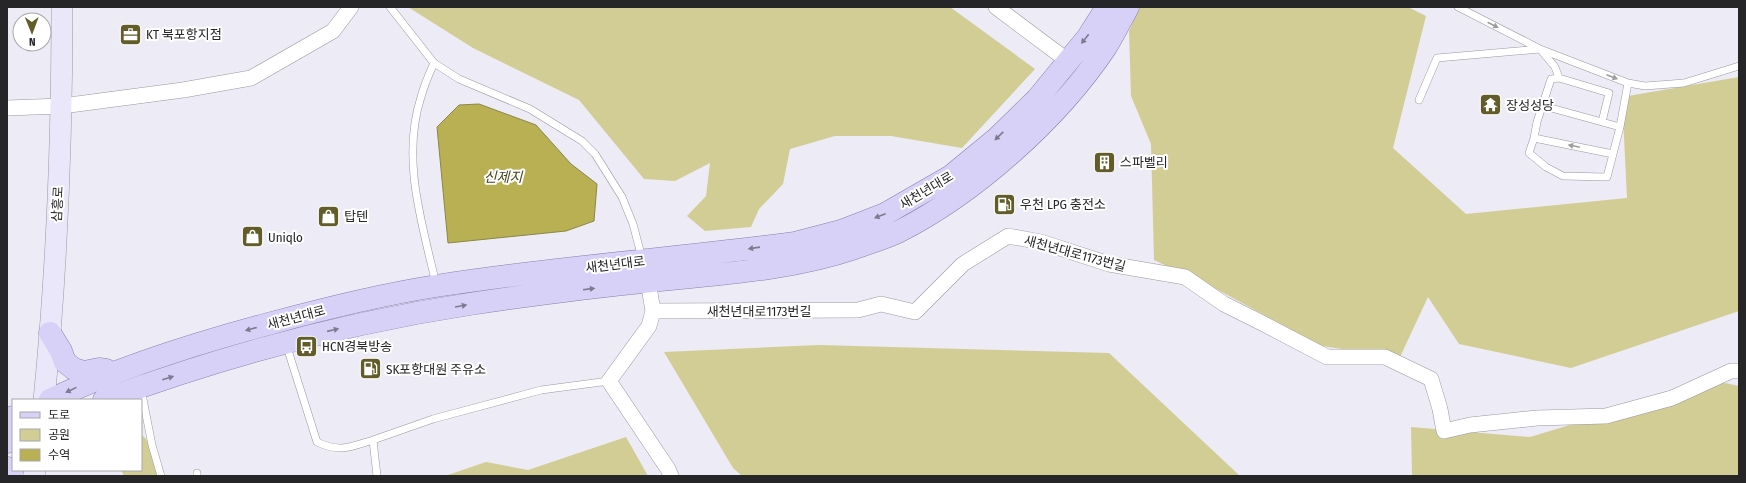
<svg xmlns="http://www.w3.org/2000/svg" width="1746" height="483" font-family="'Fira Sans Condensed','Noto Sans KR',sans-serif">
  <rect width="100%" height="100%" fill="#edebf5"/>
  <path fill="#d2cd95" d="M408 7H950L1035 69 962 148 891 136H835L790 149 783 184 759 209 751 227 705 231 687 216 706 196 710 163 675 181 644 179 579 100 473 48Z
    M1140 7H1408L1426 16 1393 148 1466 214 1627 198 1622 97 1739 77V311L1571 368 1459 344 1428 297 1400 357 1321 346 1220 291 1154 260 1151 144 1131 96 1129 31Z
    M819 345 1109 353 1240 476H742L733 468 664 352Z
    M1716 381 1739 386V476H1412L1411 427 1530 437Z
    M141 434 146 439 162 476H124L121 470H141Z
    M626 437 648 476H445L486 462 528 470Z"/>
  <path fill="#b8b053" stroke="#8c8746" d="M479 104 536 125 571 164 597 184 594 221 566 231 448 243 437 127 459 105Z"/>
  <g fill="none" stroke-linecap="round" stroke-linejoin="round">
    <defs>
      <path id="lane" d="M390 7 434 63 459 79 530 109 582 141 595 154 622 197 633 224 642 258
        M1458 7 1540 49 1628 83 1645 86 1684 83 1739 66
        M434 63C429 74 424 86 421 97 401 159 422 223 436 284
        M1419 100 1437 58 1540 49 1555 67 1559 78
        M1544 106 1602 122
        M1534 138 1537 122 1551 79 1559 78 1609 93 1602 122 1620 127
        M1613 154 1534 138 1529 153 1546 167 1563 176 1607 177 1620 127 1628 83
        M286 344 317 442C340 453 350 447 373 440L377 476
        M141 389 152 445 161 476
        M373 440 433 419 541 390 609 381
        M197 476V473"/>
      <path id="street" d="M996 7 1068 61
        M7 108 62 106 183 90 251 78 333 31 351 7
        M648 281 653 311 858 310 881 304 915 312 963 264 1008 236 1041 242 1109 264 1185 277 1224 304 1262 323 1327 357H1385L1431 379 1440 409 1444 431 1470 425 1537 418 1606 416 1672 398 1731 371H1739
        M653 311 649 326 609 381 668 469 671 476"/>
      <path id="secondary" d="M44 400C57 270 62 138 62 7
        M34 476 35 470"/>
      <path id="primary" d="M50 333 61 351 65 362 74 369 84 372 99 369 106 370
        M50 400C120 367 193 344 268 324 323 309 379 295 436 286 555 267 676 259 795 243L841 231 885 214 951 176 996 139 1037 99 1088 37 1107 7
        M104 400C223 356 345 323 470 304 530 295 591 287 652 281 719 274 790 270 855 248 869 243 885 238 898 232 975 193 1058 119 1106 47 1114 34 1121 20 1128 7
        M7 420 13 417
        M7 442 13 439
        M7 468 13 476"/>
    </defs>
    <use href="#lane" stroke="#9998a1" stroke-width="8"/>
    <use href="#street" stroke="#9998a1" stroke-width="16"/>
    <use href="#secondary" stroke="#9998a1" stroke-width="22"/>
    <use href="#primary" stroke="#8880ab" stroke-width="23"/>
    <use href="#lane" stroke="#fff" stroke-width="7"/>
    <use href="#street" stroke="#fff" stroke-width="15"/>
    <use href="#secondary" stroke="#ebe7fb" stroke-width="21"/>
    <use href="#primary" stroke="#d7d0f7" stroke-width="22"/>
  </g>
  <defs><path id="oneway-solid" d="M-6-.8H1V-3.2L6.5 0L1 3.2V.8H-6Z"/></defs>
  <g fill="#9d9d9f">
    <use href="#oneway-solid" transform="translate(1493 25) rotate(27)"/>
    <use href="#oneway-solid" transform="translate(1612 77) rotate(21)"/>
    <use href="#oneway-solid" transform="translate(1574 146) rotate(-168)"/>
  </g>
  <g fill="#7e7b90">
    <use href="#oneway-solid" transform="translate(1085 39) rotate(128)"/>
    <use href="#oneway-solid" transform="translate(999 136) rotate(136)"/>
    <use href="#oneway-solid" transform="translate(880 216) rotate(159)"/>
    <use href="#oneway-solid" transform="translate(754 248) rotate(172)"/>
    <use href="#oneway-solid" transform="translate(589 289) rotate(-7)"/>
    <use href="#oneway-solid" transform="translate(461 306) rotate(-10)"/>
    <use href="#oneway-solid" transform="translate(251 329) rotate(165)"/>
    <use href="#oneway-solid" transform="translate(333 330) rotate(-13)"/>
    <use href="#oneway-solid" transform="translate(168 378) rotate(-18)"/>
    <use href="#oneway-solid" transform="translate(71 390) rotate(154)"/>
  </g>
  <defs>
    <symbol id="office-square" viewBox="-11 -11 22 22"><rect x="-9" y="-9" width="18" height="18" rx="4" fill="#615c28" stroke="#fff"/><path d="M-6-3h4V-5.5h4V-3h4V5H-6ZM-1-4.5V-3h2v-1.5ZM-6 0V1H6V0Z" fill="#fff"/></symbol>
    <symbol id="temple-square" viewBox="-11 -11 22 22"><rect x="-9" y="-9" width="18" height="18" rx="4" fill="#615c28" stroke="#fff"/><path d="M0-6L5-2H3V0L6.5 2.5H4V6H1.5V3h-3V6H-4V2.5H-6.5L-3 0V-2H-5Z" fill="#fff"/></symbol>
    <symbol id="building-square" viewBox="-11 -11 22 22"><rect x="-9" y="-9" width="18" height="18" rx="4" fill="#615c28" stroke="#fff"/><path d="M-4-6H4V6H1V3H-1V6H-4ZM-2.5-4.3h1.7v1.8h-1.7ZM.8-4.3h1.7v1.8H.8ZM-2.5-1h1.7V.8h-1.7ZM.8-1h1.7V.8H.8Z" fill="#fff"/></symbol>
    <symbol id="fuel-square" viewBox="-11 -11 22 22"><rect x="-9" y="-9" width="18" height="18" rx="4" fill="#615c28" stroke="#fff"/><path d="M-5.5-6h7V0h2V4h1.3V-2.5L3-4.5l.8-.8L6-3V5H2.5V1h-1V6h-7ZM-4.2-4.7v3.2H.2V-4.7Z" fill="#fff"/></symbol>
    <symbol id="shop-square" viewBox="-11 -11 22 22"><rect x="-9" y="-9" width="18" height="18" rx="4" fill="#615c28" stroke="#fff"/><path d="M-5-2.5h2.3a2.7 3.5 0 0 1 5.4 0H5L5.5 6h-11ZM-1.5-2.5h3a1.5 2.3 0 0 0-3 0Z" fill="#fff"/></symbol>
    <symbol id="bus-square" viewBox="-11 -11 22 22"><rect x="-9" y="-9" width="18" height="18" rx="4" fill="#615c28" stroke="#fff"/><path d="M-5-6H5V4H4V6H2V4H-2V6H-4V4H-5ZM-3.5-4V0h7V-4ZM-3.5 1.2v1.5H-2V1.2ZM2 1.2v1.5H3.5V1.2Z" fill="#fff"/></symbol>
  </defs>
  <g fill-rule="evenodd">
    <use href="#office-square" x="118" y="22" width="25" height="25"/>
    <use href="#temple-square" x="1478" y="92" width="25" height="25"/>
    <use href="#building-square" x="1092" y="150" width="25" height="25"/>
    <use href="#fuel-square" x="992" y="192" width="25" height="25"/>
    <use href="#shop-square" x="316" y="204" width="25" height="25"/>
    <use href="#shop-square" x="240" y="224" width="25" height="25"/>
    <use href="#bus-square" x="294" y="334" width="25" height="25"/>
    <use href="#fuel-square" x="358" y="356" width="25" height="25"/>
  </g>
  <g text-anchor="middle" stroke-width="4" stroke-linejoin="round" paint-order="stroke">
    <g font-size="13" fill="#262629" stroke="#fff" text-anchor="start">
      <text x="146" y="39">KT 북포항지점</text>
      <text x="1506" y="110">장성성당</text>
      <text x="1120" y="167">스파벨리</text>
      <text x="1020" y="209">우천 LPG 충전소</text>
      <text x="344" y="221">탑텐</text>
      <text x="268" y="242">Uniqlo</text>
      <text x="322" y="351">HCN경북방송</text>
      <text x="386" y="374">SK포항대원 주유소</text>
    </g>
    <g font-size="13" fill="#262629" stroke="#fff">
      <text transform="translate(926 190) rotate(-31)" y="5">새천년대로</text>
      <text transform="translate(57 204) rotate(-87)" y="5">삼흥로</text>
      <text transform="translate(1075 253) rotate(15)" y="5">새천년대로1173번길</text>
      <text transform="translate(615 264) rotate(-7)" y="5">새천년대로</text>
      <text x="759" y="316">새천년대로1173번길</text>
      <text transform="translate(296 317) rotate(-15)" y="5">새천년대로</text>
    </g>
    <g font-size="14" font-style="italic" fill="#49451e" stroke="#fff">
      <text x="503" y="182">신제지</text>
    </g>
  </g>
  <rect width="1746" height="483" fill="none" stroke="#262629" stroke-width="16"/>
  <rect x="12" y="399" width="130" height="72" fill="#ffffff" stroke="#a8a8a9"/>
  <rect x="20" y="412" width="20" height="6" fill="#d7d0f7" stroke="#a8a8a9"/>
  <text x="48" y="419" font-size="12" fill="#262629">도로</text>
  <rect x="20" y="429" width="20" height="12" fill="#d2cd95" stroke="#a8a8a9"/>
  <text x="48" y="439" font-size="12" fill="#262629">공원</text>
  <rect x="20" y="449" width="20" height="12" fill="#b8b053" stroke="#a8a8a9"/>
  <text x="48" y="459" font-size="12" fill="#262629">수역</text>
  <g transform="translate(32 32) rotate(179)"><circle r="19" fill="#ffffff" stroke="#a8a8a9"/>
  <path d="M0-3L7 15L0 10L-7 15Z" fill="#615c28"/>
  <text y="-6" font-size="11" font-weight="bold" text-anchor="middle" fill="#262629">N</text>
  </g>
</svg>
